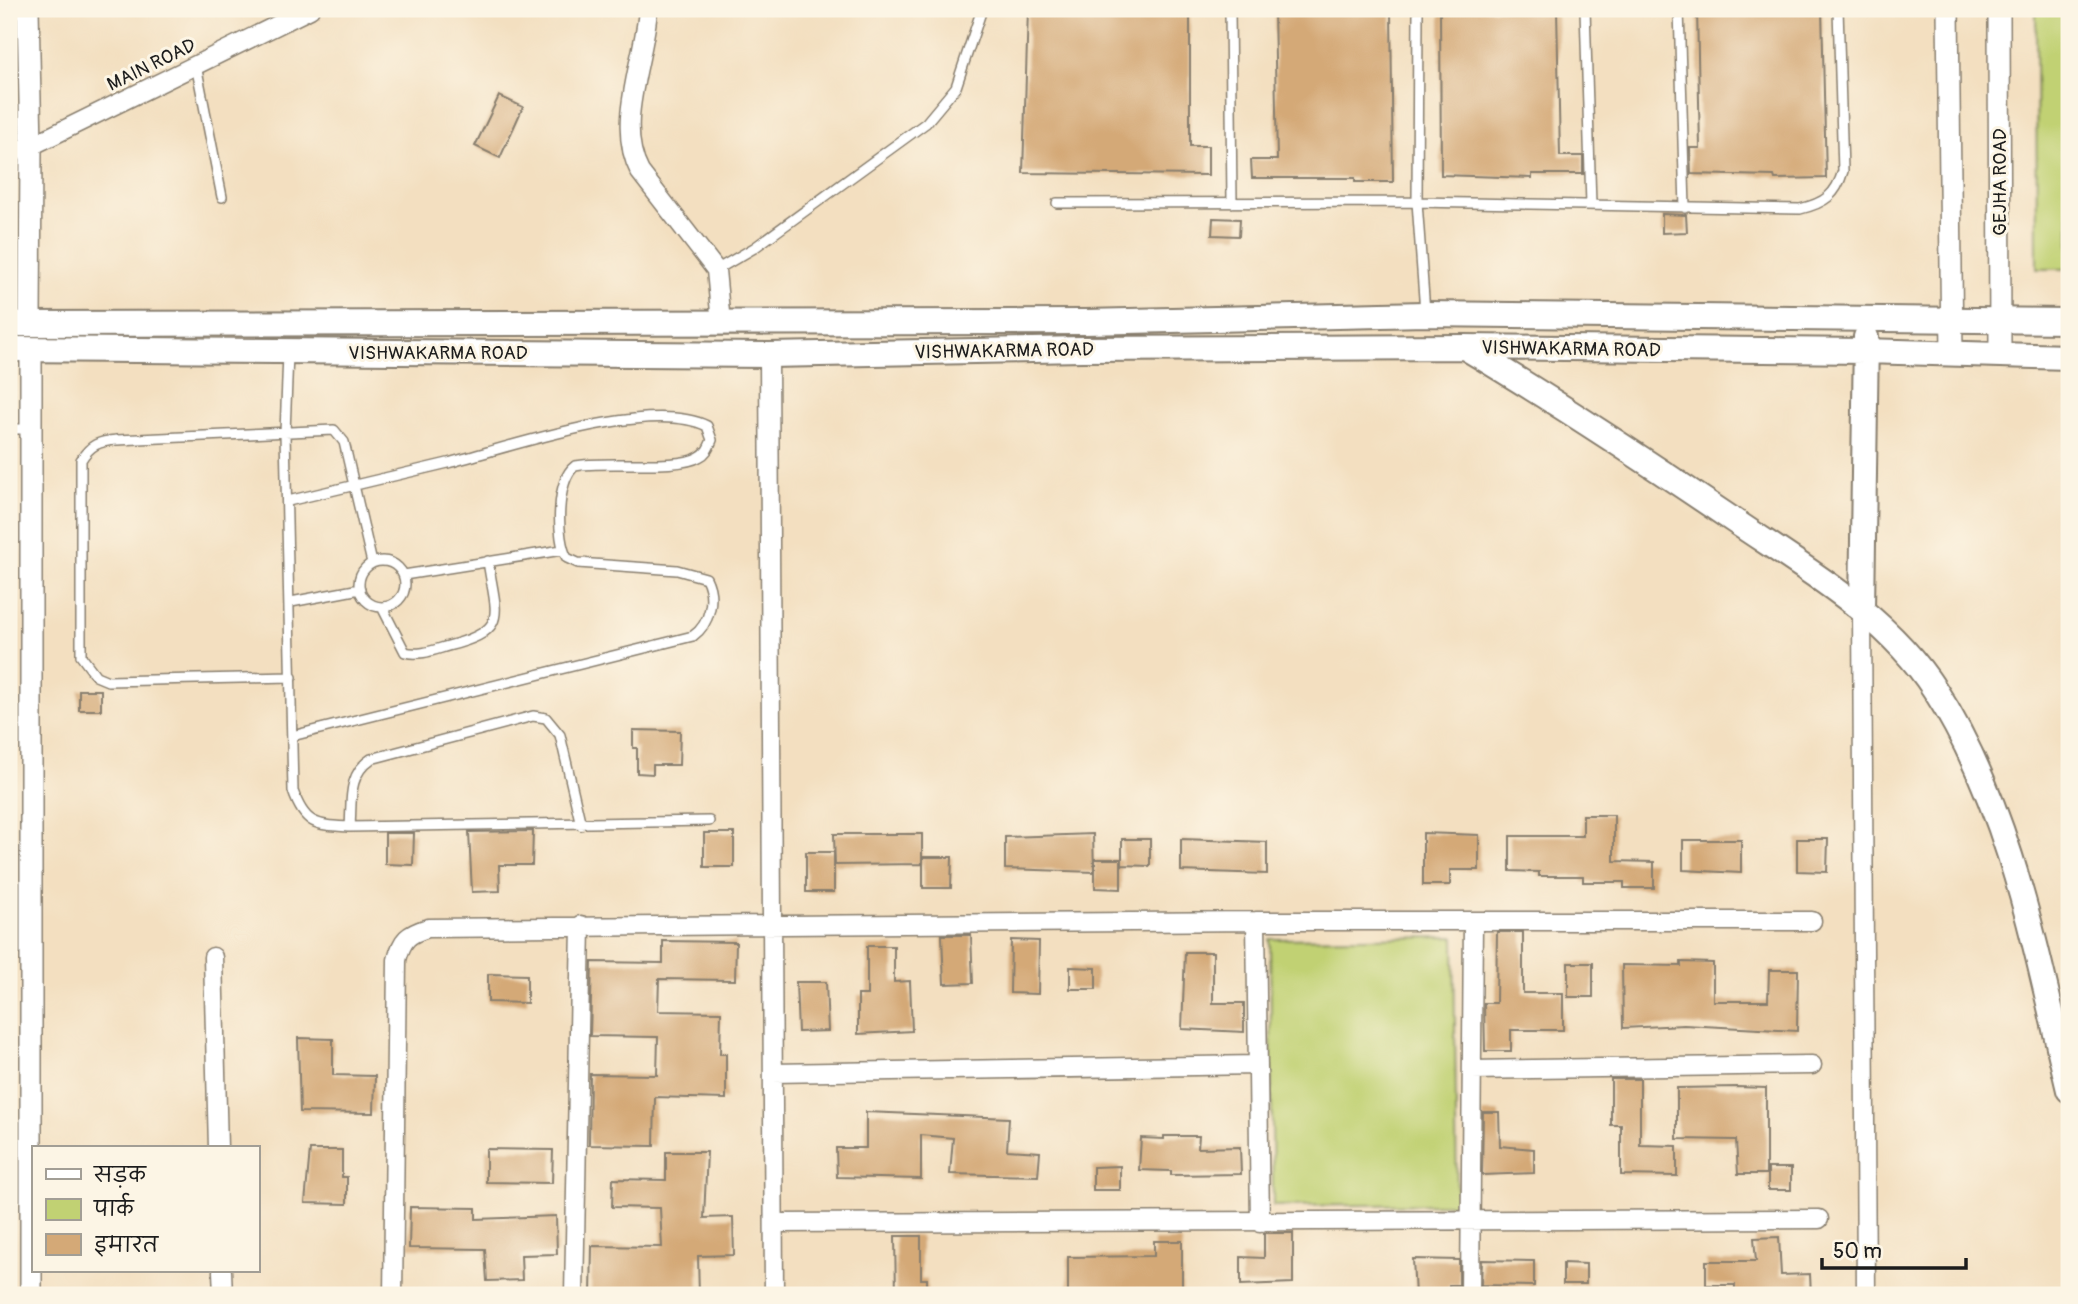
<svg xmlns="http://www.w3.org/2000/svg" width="2078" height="1304" font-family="Pangolin,'Playpen Sans Deva',sans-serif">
  <rect width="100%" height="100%" fill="#fcf5e5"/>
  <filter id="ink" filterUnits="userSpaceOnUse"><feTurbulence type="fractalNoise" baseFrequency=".0143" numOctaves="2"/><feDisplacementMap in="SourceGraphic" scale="14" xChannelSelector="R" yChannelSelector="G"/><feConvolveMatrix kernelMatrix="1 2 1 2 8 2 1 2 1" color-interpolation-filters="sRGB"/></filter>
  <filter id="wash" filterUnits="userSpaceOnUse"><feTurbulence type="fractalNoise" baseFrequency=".00686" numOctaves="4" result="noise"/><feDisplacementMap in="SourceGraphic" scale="28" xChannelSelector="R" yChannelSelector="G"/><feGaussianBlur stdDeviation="1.57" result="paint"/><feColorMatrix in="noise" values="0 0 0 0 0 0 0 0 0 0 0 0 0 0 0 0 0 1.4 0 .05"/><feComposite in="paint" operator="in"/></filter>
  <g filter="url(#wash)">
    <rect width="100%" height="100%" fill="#f3dfc0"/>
    <path fill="#c1d173" stroke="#6e7648" stroke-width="2" d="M2036 9H2069V269H2037Z
      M1454 937 1457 1204 1273 1206 1270 939Z"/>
    <g id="blocks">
      <path fill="#d4a977" d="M1028 9H1190V146H1208V175L1023 173Z
        M1274 9H1391L1393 182H1355V178H1252L1251 160H1277Z
        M1440 9H1557L1560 156H1583V174H1532V178L1441 175Z
        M1697 9H1822L1826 178 1775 179 1774 176 1691 174 1690 148H1700Z
        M499 96 523 107 500 158 475 146Z
        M1662 214 1686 215 1687 232 1662 233Z
        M1213 218 1240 219 1239 236 1212 235Z
        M79 690H101V710H79Z
        M633 730 680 731 679 765H653V774L637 773V748H633Z
        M1583 815H1614V861L1654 862V888H1624V882H1583V876H1539V872L1510 871V836H1583Z
        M533 831 532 865H499L500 891 472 892 469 832Z
        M385 833H414L413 865 385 864Z
        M704 833H734V867H704Z
        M1423 833 1479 835V870H1450V885H1423Z
        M834 834H922V864L835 865Z
        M1093 834 1094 872 1005 869V837Z
        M1122 839H1150V866L1122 865Z
        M1181 839 1267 842V874L1181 871Z
        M1797 839H1828L1827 872 1797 871Z
        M1683 840H1741V873L1683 870Z
        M806 852H834V892H806Z
        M923 857H952L951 888H923Z
        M1095 859H1121V889L1095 888Z
        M1497 932H1523V993H1563V1030H1511V1051H1485L1484 1003H1496Z
        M942 935H971L973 983 944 984Z
        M1011 940 1039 941 1038 994 1010 993Z
        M663 941 736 942 735 980 659 979 658 1011 721 1012 720 1054H726V1099L655 1097 654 1146 589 1145 590 1074 657 1075 658 1037 590 1036 592 962 663 963Z
        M867 946H894V982L910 981 912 1031 858 1034V995H867Z
        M1185 952H1213V1003H1244V1032L1182 1029Z
        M1681 962 1713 963V1001H1768L1769 970H1798L1797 1031 1684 1025 1623 1028 1622 965 1681 966Z
        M1568 963H1593V997H1568Z
        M1070 967 1096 968V989H1070Z
        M488 974 527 975V1003L488 1002Z
        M796 982H826L828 1031 798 1032Z
        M298 1038 333 1039V1075L375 1076 374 1113 300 1112Z
        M1611 1079H1640V1145L1677 1146V1176L1621 1175V1125H1611Z
        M1737 1087 1766 1088V1174H1738L1736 1140 1677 1139V1088Z
        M866 1112 1009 1118 1007 1150 1040 1152 1038 1176 950 1174 953 1138 921 1135V1179L837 1177 836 1148H866Z
        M1483 1112H1499L1500 1146 1534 1149V1173L1482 1175Z
        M1164 1136H1199L1198 1148 1240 1147 1241 1174 1171 1175V1171L1139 1170 1141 1138 1164 1139Z
        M486 1149 553 1150 552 1183 486 1182Z
        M310 1150H342V1177H347V1204L305 1203Z
        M666 1152H707L704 1218 733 1217 734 1255 698 1256 699 1295H591L592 1246 662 1247 660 1208 612 1207 613 1179 666 1180Z
        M1120 1166V1190H1093V1167Z
        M1768 1168H1791V1190H1768Z
        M410 1207 476 1208V1219L556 1216 557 1254 521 1255 522 1280 487 1281 485 1249 409 1248Z
        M1264 1233H1293V1283L1241 1285V1257L1264 1258Z
        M895 1236H921V1279H927V1295H896Z
        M1779 1237 1781 1275 1810 1274 1811 1295H1735V1285H1706V1261H1756L1754 1238Z
        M1154 1241H1182V1295H1068V1257L1154 1256Z
        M1413 1259 1459 1260V1285H1449L1448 1295H1415Z
        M1482 1260 1534 1261V1286L1481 1285Z
        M1563 1263 1586 1264V1284H1563Z"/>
    </g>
  </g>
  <g filter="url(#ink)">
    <use href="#blocks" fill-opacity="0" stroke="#887e6e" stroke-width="2"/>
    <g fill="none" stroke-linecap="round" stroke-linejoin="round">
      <defs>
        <path id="service" d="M1230 9 1232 203
          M1418 9 1417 202 1425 312
          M1585 9 1591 205
          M1679 9 1685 208
          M196 65 222 197
          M1057 203 1417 202 1800 209C1825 203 1836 195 1843 171L1838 9
          M716 270 754 248 926 123 956 87 982 9
          M288 353 285 433 293 791C305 826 317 825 350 827L709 821
          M9 429H31
          M288 501C341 488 395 476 448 463 510 447 650 398 707 426L712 440C709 447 707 453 699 457 678 470 605 460 575 466 556 480 556 539 567 558L578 563 677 570 706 578C716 598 710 624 693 636L292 736
          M359 584a23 23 0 1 1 46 0a23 23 0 1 1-46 0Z
          M404 575 562 550
          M291 602 360 589
          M382 607 405 652C419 656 434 650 448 646 510 630 496 616 488 561
          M292 677 108 681 96 676 81 656V460C90 445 99 441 117 440L334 430 344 442 372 563
          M350 827C352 802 347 775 371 759L533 716 546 718 560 735 581 825"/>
        <path id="minor" d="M648 9C645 60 614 124 640 172L716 270 721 323
          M9 153 31 146 310 9
          M769 355 774 1295
          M1862 609 1866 1295
          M1256 921 1260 1223
          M213 957 218 1148
          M1472 1070 1812 1065
          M773 1073 1258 1065
          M775 1223 1819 1219
          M222 1271 223 1295
          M393 1295 397 960C402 939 408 934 428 928L1256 921H1812
          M574 1295 581 925
          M1470 1295 1473 921"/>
        <path id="tertiary" d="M28 9 31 146 30 324
          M1948 9 1952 354
          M1999 9 2000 355
          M31 1295V349"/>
        <path id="secondary" d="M9 324 1085 322 1425 314 2069 321
          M1466 348C1557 402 1646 461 1733 520 1805 569 1887 615 1935 690 2011 808 2037 955 2069 1090
          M9 349 769 355 1082 349 1464 347 1865 351 2069 357
          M1862 609 1866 337"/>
      </defs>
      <use href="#service" stroke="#887e6e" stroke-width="12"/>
      <use href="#minor" stroke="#887e6e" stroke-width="21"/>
      <use href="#tertiary" stroke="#887e6e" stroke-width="24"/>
      <use href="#secondary" stroke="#887e6e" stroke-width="28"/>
      <use href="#service" stroke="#fff" stroke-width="9"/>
      <use href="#minor" stroke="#fff" stroke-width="18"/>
      <use href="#tertiary" stroke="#fff" stroke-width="21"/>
      <use href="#secondary" stroke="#fff" stroke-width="24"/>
    </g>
  </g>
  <g text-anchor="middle" stroke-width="6" stroke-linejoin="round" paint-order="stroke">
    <g font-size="19" fill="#1c1c1c" stroke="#fcf5e5">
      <text transform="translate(151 64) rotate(-26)" y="7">MAIN ROAD</text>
      <text transform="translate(1999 182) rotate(-90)" y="7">GEJHA ROAD</text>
      <text transform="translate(1571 348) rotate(1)" y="7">VISHWAKARMA ROAD</text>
      <text transform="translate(1004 350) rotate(-1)" y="7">VISHWAKARMA ROAD</text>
      <text x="438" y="359">VISHWAKARMA ROAD</text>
    </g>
  </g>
  <rect width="2078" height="1304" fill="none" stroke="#fcf5e5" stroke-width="35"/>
  <rect x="32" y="1146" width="228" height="126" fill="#fcf5e5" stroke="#a29e95" stroke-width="2"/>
  <rect x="46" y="1169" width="35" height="10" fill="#ffffff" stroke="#a29e95" stroke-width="2"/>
  <text x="94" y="1182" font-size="21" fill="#1c1c1c">सड़क</text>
  <rect x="46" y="1199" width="35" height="21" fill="#c1d173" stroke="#a29e95" stroke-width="2"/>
  <text x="94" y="1216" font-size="21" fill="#1c1c1c">पार्क</text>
  <rect x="46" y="1234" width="35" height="21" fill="#d4a977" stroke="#a29e95" stroke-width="2"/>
  <text x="94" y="1252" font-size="21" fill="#1c1c1c">इमारत</text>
  <path d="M1822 1258v10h144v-10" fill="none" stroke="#1c1c1c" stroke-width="3.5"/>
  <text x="1833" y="1258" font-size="21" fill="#1c1c1c" stroke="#fcf5e5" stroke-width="5" paint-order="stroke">50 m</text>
</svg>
